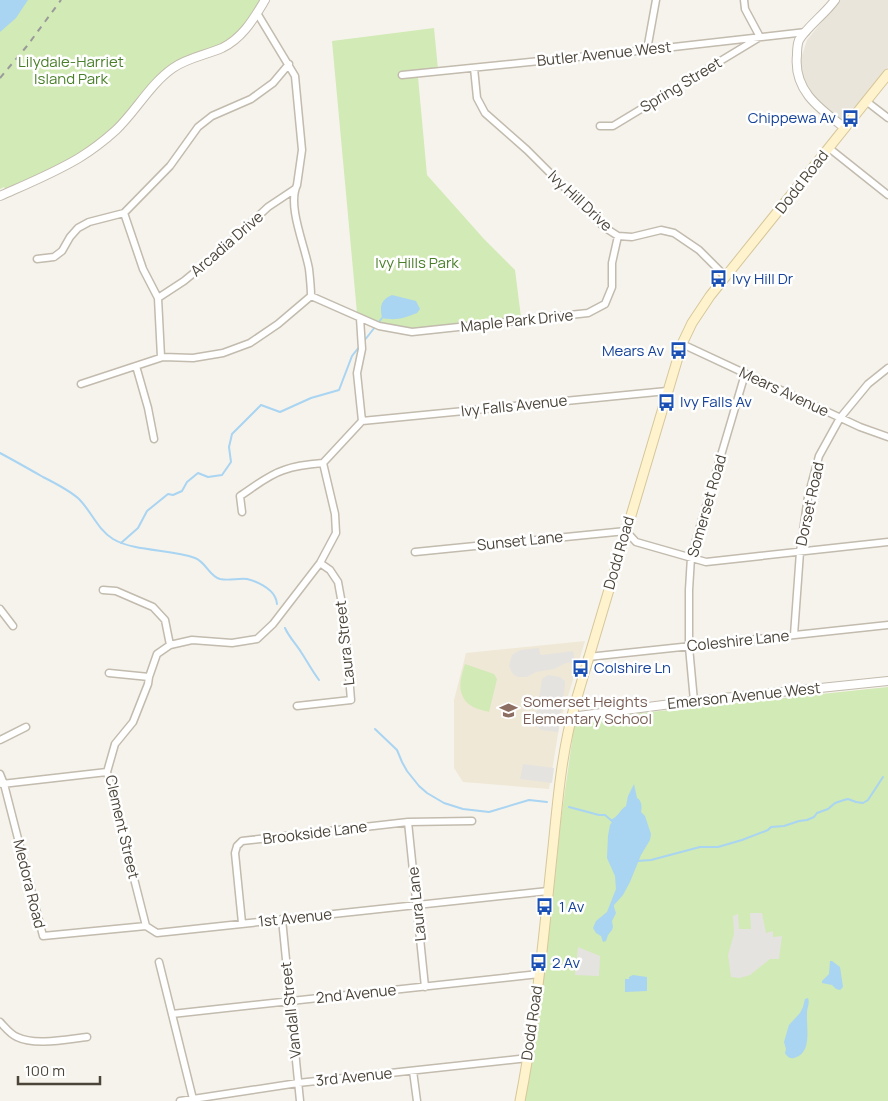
<svg xmlns="http://www.w3.org/2000/svg" width="888" height="1101" font-family="Manrope,sans-serif">
  <rect width="100%" height="100%" fill="#f6f3ec"/>
  <path fill="#eae5da" d="M840 0H888V67L844 123 819 104 805 88 799 65 807 40Z"/>
  <path fill="#efe8d6" d="M585 641 560 722 549 789 463 782 454 768V700L466 653Z"/>
  <path fill="#d2eab5" d="M0 0H267L238 39 167 69 111 134 63 168 8 195 4 187 0 189Z
    M434 28 438 69 418 77 427 175 484 239 515 270 521 317 405 329 383 326 357 313 332 41Z
    M465 664 494 674 497 679 489 712C483 710 475 709 470 705 456 694 460 679 465 664Z
    M888 687V1101H525L551 915 561 819 575 720Z"/>
  <path fill="#e5e3e0" d="M539 648 540 654 542 655 573 651 575 662 566 663 554 669 536 672 527 677H518L514 675 511 671 509 666 512 655 520 650Z
    M548 675 560 677 565 681V685L558 732 541 730 536 725 535 723 542 679Z
    M523 764 554 768 552 783 520 779Z
    M750 913H762L766 933 773 931V937L782 936 779 959H770L750 975 740 978 731 977 728 955 734 934 733 916 738 914 739 929H751Z
    M578 947 600 956 599 976 575 975Z"/>
  <path fill="#a9d4f2" d="M0 0H28L16 18 0 32Z
    M392 295 416 301 420 309 417 313C404 318 396 321 382 318 380 307 380 300 392 295Z
    M634 784 637 798C642 801 642 807 641 812L645 816 651 834 650 840 641 855 630 882 623 895 614 905V907L616 913 612 921 613 927 612 930 608 935 606 941 603 942 601 936 596 933 593 928 596 921 607 912 616 889 615 876 607 858 608 836 610 825 612 822 610 820C619 817 619 810 626 806L628 796Z
    M830 961H832L840 967 843 987 840 990 836 989 832 985 822 983V981L829 974Z
    M633 975 647 977V991L625 992V979H629V977Z
    M808 998C810 1004 807 1007 807 1013 806 1027 813 1053 794 1058 789 1059 787 1056 785 1053L786 1049 784 1042 789 1025 800 1013 803 1007 805 999Z"/>
  <g fill="none" stroke-linecap="round" stroke-linejoin="round">
    <path stroke="#a9d4f2" stroke-width="2" d="M378 323 382 318
      M364 341 375 327
      M0 453C15 461 29 469 43 477 55 483 69 490 79 499 91 511 98 530 113 539 135 552 171 549 195 558 206 562 209 576 220 579 229 581 238 578 247 579 256 581 271 588 275 597 276 599 277 602 277 604
      M121 543 138 528 147 511 168 494 173 495 182 491 187 482 198 473 208 477 222 475 231 462 229 447 232 434 261 405 280 412 311 398 339 390 352 356 359 347
      M285 628C289 637 296 644 301 652 307 661 312 671 319 680
      M375 729 397 750 402 762 407 771 419 786 427 793 444 803 463 809 489 812 529 800 547 802
      M569 807 599 815H605L612 821
      M637 861 651 860 700 847H718L742 840 768 830 771 827 784 826 799 821 807 820 814 817 817 813 828 809 835 803 844 800 848 799 856 802 863 803 868 800 883 777"/>
    <defs>
      <path id="minor" d="M257 13 295 76 302 150 297 185C287 206 305 246 309 269 310 278 311 287 311 296
        M647 50 656 0
        M474 68 477 98 485 113 527 150 604 227 618 236 632 237 661 230 674 233 699 250 726 277
        M402 75 647 50 806 32
        M866 101 888 118
        M600 126H613L760 37 745 9 744 0
        M829 148 888 195
        M124 213 143 269 158 298 161 357H163
        M37 259 54 257 62 251 70 237 78 228 89 222 124 213 170 166 198 127 212 116 251 99 273 83 289 64
        M311 296 379 326 412 332 588 313 605 304 612 287V263L618 236
        M158 298 184 281 223 249 268 207 295 189
        M682 344 860 427 888 437
        M136 366 148 408 154 439
        M81 384 163 357 193 358 223 353 250 343 278 324 311 296
        M362 421 667 391
        M323 463 362 421 357 373 362 349 360 318
        M242 512 240 496C254 487 268 475 284 470 297 465 310 464 323 463
        M415 552 626 531 636 542 706 562 888 542
        M103 590 116 591 153 607 165 620 170 645
        M0 609 13 626
        M794 635 800 552 808 497 819 456 840 418 868 384 888 368
        M588 657 888 625
        M109 673 149 677
        M694 701 689 647V590L691 557 745 374
        M297 706 351 700 344 615 338 582 330 570 320 563
        M0 740 26 727
        M0 774 4 784 43 936 146 926 157 933 548 891
        M2 784 107 772
        M408 822 425 987
        M282 919 300 1101
        M242 923 235 853 237 846 242 841 408 822 472 821
        M146 926 107 772 115 744 133 722 148 684 149 677 157 654 170 645 192 640 232 643 257 639 273 624 320 563 336 533 335 514 323 463
        M159 962 193 1099
        M172 1014 539 974
        M0 1022C5 1027 10 1034 17 1037 35 1046 68 1039 87 1037
        M413 1071 417 1101
        M180 1101 298 1083 528 1058"/>
      <path id="tertiary" d="M835 0C825 14 808 26 799 40 797 45 797 50 797 55 793 91 820 109 845 128
        M0 196C27 184 54 173 79 158 92 150 105 140 116 130 136 111 150 84 173 68 187 58 206 55 222 48 243 38 254 18 265 0
        M571 717 694 701 888 681"/>
      <path id="secondary" d="M520 1101C535 1024 543 945 551 866 557 812 560 757 575 704L682 344 692 323 710 296 888 74"/>
    </defs>
    <use href="#minor" stroke="#c2bbae" stroke-width="9"/>
    <use href="#tertiary" stroke="#c2bbae" stroke-width="10"/>
    <use href="#secondary" stroke="#d6c79b" stroke-width="11"/>
    <use href="#minor" stroke="#fff" stroke-width="6"/>
    <use href="#tertiary" stroke="#fff" stroke-width="8"/>
    <use href="#secondary" stroke="#fff3cd" stroke-width="9"/>
    <path stroke="#9a9a9a" stroke-width="2" stroke-dasharray="6 6" stroke-linecap="butt" d="M0 78 27 46 61 0"/>
  </g>
  <defs>
    <symbol id="bus-bare" viewBox="-9 -9 18 18"><path d="M-5-6H5V4H4V6H2V4H-2V6H-4V4H-5ZM-3.5-4V0h7V-4ZM-3.5 1.2v1.5H-2V1.2ZM2 1.2v1.5H3.5V1.2Z" fill="#1a4fb4" stroke="#fff" stroke-width="2.5" paint-order="stroke"/></symbol>
    <symbol id="school-bare" viewBox="-9 -9 18 18"><path d="M0-5L7-2L0 1L-7-2ZM-4 1L0 2.5L4 1V4Q0 6-4 4Z" fill="#8d6e63" stroke="#fff" stroke-width="2.5" paint-order="stroke"/></symbol>
  </defs>
  <g fill-rule="evenodd">
    <use href="#bus-bare" x="838" y="106" width="25" height="25"/>
    <use href="#bus-bare" x="706" y="266" width="25" height="25"/>
    <use href="#bus-bare" x="666" y="338" width="25" height="25"/>
    <use href="#bus-bare" x="654" y="390" width="25" height="25"/>
    <use href="#bus-bare" x="568" y="656" width="25" height="25"/>
    <use href="#school-bare" x="496" y="698" width="25" height="25"/>
    <use href="#bus-bare" x="532" y="894" width="25" height="25"/>
    <use href="#bus-bare" x="526" y="950" width="25" height="25"/>
  </g>
  <g text-anchor="middle" stroke-width="5" stroke-linejoin="round" paint-order="stroke">
    <g font-size="15" fill="#4b4439" stroke="#fff">
      <text transform="translate(604 54) rotate(-6)" y="5">Butler Avenue West</text>
      <text transform="translate(681 85) rotate(-31)" y="5">Spring Street</text>
      <text transform="translate(802 182) rotate(-52)" y="5">Dodd Road</text>
      <text transform="translate(580 201) rotate(43)" y="5">Ivy Hill Drive</text>
      <text transform="translate(227 244) rotate(-41)" y="5">Arcadia Drive</text>
      <text transform="translate(517 321) rotate(-6)" y="5">Maple Park Drive</text>
      <text transform="translate(784 392) rotate(25)" y="5">Mears Avenue</text>
      <text transform="translate(514 406) rotate(-6)" y="5">Ivy Falls Avenue</text>
      <text transform="translate(810 504) rotate(-78)" y="5">Dorset Road</text>
      <text transform="translate(707 506) rotate(-74)" y="5">Somerset Road</text>
      <text transform="translate(520 541) rotate(-6)" y="5">Sunset Lane</text>
      <text transform="translate(619 553) rotate(-74)" y="5">Dodd Road</text>
      <text transform="translate(738 641) rotate(-6)" y="5">Coleshire Lane</text>
      <text transform="translate(345 643) rotate(-96)" y="5">Laura Street</text>
      <text transform="translate(744 696) rotate(-6)" y="5">Emerson Avenue West</text>
      <text transform="translate(122 827) rotate(77)" y="5">Clement Street</text>
      <text transform="translate(315 833) rotate(-7)" y="5">Brookside Lane</text>
      <text transform="translate(29 884) rotate(76)" y="5">Medora Road</text>
      <text transform="translate(417 904) rotate(-96)" y="5">Laura Lane</text>
      <text transform="translate(295 918) rotate(-6)" y="5">1st Avenue</text>
      <text transform="translate(356 994) rotate(-6)" y="5">2nd Avenue</text>
      <text transform="translate(291 1010) rotate(-96)" y="5">Vandall Street</text>
      <text transform="translate(532 1023) rotate(-82)" y="5">Dodd Road</text>
      <text transform="translate(354 1077) rotate(-6)" y="5">3rd Avenue</text>
    </g>
    <g font-size="15" fill="#4a7f2a" stroke="#fff">
      <text x="71" y="67">Lilydale-Harriet<tspan x="71" dy="17">Island Park</tspan></text>
      <text x="417" y="268">Ivy Hills Park</text>
    </g>
    <g font-size="15" fill="#164399" stroke="#fff" text-anchor="start">
      <text x="836" y="123" text-anchor="end">Chippewa Av</text>
      <text x="732" y="284">Ivy Hill Dr</text>
      <text x="664" y="356" text-anchor="end">Mears Av</text>
      <text x="680" y="407">Ivy Falls Av</text>
      <text x="594" y="673">Colshire Ln</text>
      <text x="559" y="912">1 Av</text>
      <text x="552" y="968">2 Av</text>
    </g>
    <g font-size="15" fill="#785e54" stroke="#fff" text-anchor="start">
      <text x="523" y="707">Somerset Heights<tspan x="523" dy="17">Elementary School</tspan></text>
    </g>
  </g>
  <path d="M18 1076v8h82v-8" fill="none" stroke="#4b4439" stroke-width="2.5"/>
  <text x="25" y="1076" font-size="15" fill="#4b4439" stroke="#ffffff" stroke-width="4" paint-order="stroke">100 m</text>
</svg>
